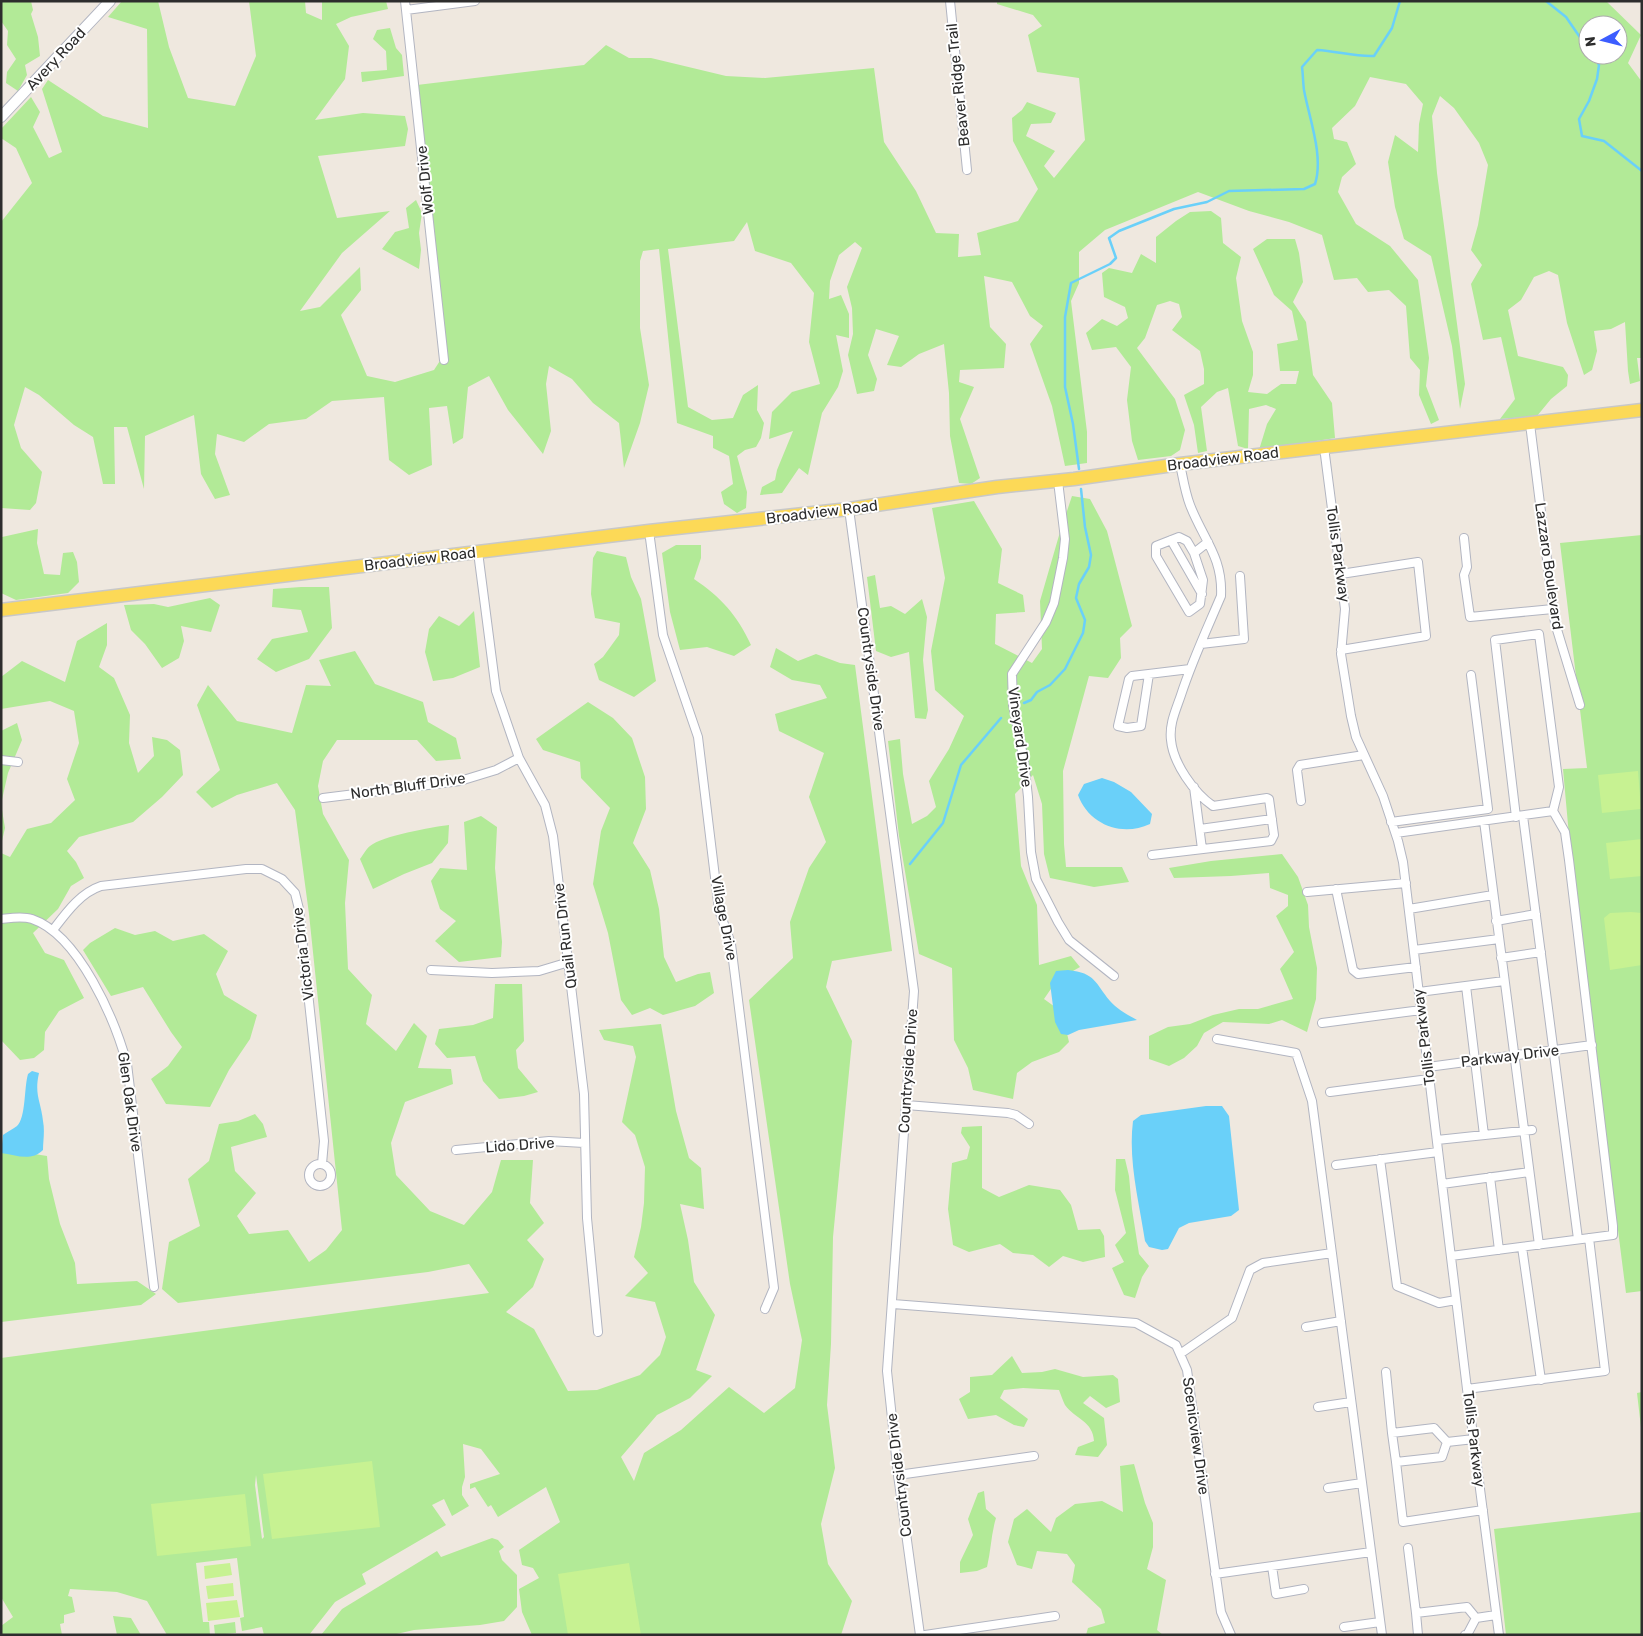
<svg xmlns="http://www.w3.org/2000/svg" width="1643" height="1636" font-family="Rubik,sans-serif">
  <rect width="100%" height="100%" fill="#efe8df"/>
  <path fill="#b2ea97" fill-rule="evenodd" d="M1 1H31L33 10 31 14 38 37 40 56 25 65 27 75 18 91 6 83 7 72 16 59 7 45 8 31 1 21Z
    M122 1H158L169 47 188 98 235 106 256 56 249 1H305L306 13 322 20V1H386L388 9 351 17 336 24 349 46 345 79 315 120 363 113 405 116 408 129 405 146 318 156 337 218 390 211 342 253 300 311 320 307 360 267 361 290 341 315 367 376 395 382 434 370 447 350 417 85 584 65 606 45 629 58H651L726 76 765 78 874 68 884 142 916 191 936 233 959 234 958 257 981 255 977 233 1018 221 1038 189 1013 141 1012 118 1022 110 1027 102 1056 113 1051 123 1031 124 1026 136 1055 151 1044 166 1054 178 1085 140 1079 78 1037 72 1028 35 1042 26 1033 15 997 4V1H1606L1641 35 1628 63 1642 82V358H1637L1640 381 1630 384 1628 371 1625 322 1611 329 1594 331 1597 351 1592 370 1584 375 1567 323 1558 275 1549 271 1534 277 1521 300 1508 310 1518 356 1563 367 1568 375 1567 386 1551 399 1537 416 1500 419 1515 399 1501 337 1483 340 1471 284 1482 265 1471 250 1478 225 1488 165 1479 143 1454 108 1440 96 1432 116 1437 173 1465 384 1460 409 1452 346 1431 256 1404 239 1395 207 1388 162 1395 135 1418 152 1419 124 1423 104 1406 84 1370 77 1355 106 1332 128 1334 139 1347 142 1356 164 1342 177 1338 192 1356 224 1390 246 1418 280 1429 358 1426 386 1439 420 1431 424 1419 395 1420 370 1410 358 1406 306 1389 290 1368 292 1357 278 1334 280 1322 235 1289 222 1249 211 1198 192 1105 230 1079 252V283L1071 301 1087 432V463L1065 466 1052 406 1030 344 1043 326 1030 316 1012 282 984 276 990 327 1006 344 1004 368 960 370 959 382 974 387 960 419 980 478 971 484 959 483 950 436 949 393 944 344 919 354 901 367 887 365 899 336 876 329 868 355 877 379 874 391 857 394 848 355 853 334 852 308 847 287 862 248 855 242 839 255 830 281 829 299 841 295 849 314V338L836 335 843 371 838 387 822 413 808 475 799 468 782 493 760 495 762 487 775 480 777 470 793 431 769 439 772 412 792 392 820 384 809 342 814 293 791 263 755 251 747 222 734 241 668 249 688 407 712 420 733 418 743 395 758 385 757 410 764 423 761 438 756 447 745 450 737 456 747 492 746 508 737 513 724 504 721 492 733 484 729 456 713 448V436L677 423 659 249 643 251 640 261V328L649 385 640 423 624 468 619 423 593 403 572 379 549 366 546 384 551 431 543 454 508 410 489 376 468 387 463 438 453 444 447 406 429 408 432 465 409 475 389 460 384 397 332 401 306 419 269 424 244 442 217 434 215 454 230 495 215 499 201 474 194 415 145 436 144 489 127 427H114L115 484H103L93 437 74 425 39 395 25 387 14 425 21 448 42 472 36 503 30 510 1 508V222L32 183 16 148 1 138V129L31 97 40 112 33 127 49 158 62 152 42 89 48 80 103 116 148 128 147 29 108 17ZM1588 25H1618V55H1588Z
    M390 28 396 48 402 55 404 76 362 82 361 72 387 70 386 51 373 39 377 30Z
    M416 200 422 213 419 233 421 250 419 269 382 249 395 232 409 228 406 208Z
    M1211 211 1221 218 1223 243 1241 257 1236 278 1242 321 1253 352V375L1248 392 1267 394 1281 384H1296L1299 371H1280L1277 344 1298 340 1292 311 1274 295 1253 249 1267 239H1295L1299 253 1303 282 1293 302 1306 322 1313 375 1332 403 1335 438 1259 450 1267 424 1276 409 1266 405 1249 409 1248 449 1238 446 1228 388 1217 392 1201 407 1207 451 1198 453 1194 425 1184 395 1204 384V369L1200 351 1172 330 1182 317 1179 304 1170 301 1157 305 1145 338 1137 348 1175 399 1185 430 1180 450 1171 456 1138 460 1132 441 1127 400 1131 367 1116 347 1092 350 1086 333 1102 319 1117 326 1128 318 1125 307 1104 297 1102 273 1109 268 1132 273 1141 254 1156 263V237L1176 221 1190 212Z
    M1072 496 1090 499 1107 531 1132 626 1120 638 1121 658 1108 678 1089 676 1063 771 1064 844 1066 867H1122L1129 882 1094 887 1050 878 1044 854 1042 804 1033 775 1015 794 1021 866 1037 905 1039 965 1071 956 1080 967 1057 980 1044 999 1062 1012 1069 1042 1059 1052 1032 1062 1017 1073 1013 1099 973 1090 968 1068 954 1040 952 968 919 954 899 836 888 741 900 739 903 774 912 824 927 816 936 807 929 781 949 749 964 716 935 690 931 651 945 578 932 508 974 501 1002 549 998 583 1023 595 1025 612 996 614 995 644 1032 663 1042 649 1040 601 1060 532Z
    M38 529 37 543 44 574 60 575 63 553 73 552 77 562 79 582 68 593 16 600 1 593 2 537Z
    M1642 535V1291L1626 1293 1572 869 1563 769 1587 768 1560 543Z
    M676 545H701V558L694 579C721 597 737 615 751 645L734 656 707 647 680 650 670 612 662 553Z
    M597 551 626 557 631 577 641 599 656 681 634 697 599 680 594 664 603 657 619 635 620 623 595 618 591 594 593 558Z
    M875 575 880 608 891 606 905 614 922 599 927 617 923 660 928 710 926 719 915 718 909 652 891 657 876 651 867 577Z
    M301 587H329L332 628 309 659 276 672 257 659 272 639 308 632 301 610 272 607 273 589Z
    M210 598 220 605 211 632 181 626 184 641 179 658 162 668 145 644 131 630 124 605 154 604 168 607Z
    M474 611 480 667 453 678 433 681 425 652 429 629 439 616 459 626Z
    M107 623V645L99 667 114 678 130 715 129 743 138 773 154 756 152 737 167 740 180 750 183 775 162 797 133 822 79 837 67 851 76 862 84 878 71 886 58 909 33 933 45 953 64 960 84 998 59 1011 45 1032 44 1050 34 1058 20 1060 1 1040V853L10 857 27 829 51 823 75 800 67 779 79 743 74 711 50 701 1 709V677L22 661 65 682 77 641Z
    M776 648 798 661 816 654 840 663 855 665 892 951 832 961 826 987 852 1041 833 1237 831 1344 827 1405 835 1468 821 1524 828 1564 852 1601 841 1635H532L522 1612 519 1589 539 1578 533 1568 522 1565 519 1550 560 1522 546 1487 498 1517 491 1505 488 1507 475 1487 470 1489V1484L500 1474 481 1449 463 1444 465 1477 462 1487V1495L469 1506 452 1516 444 1499 432 1505 446 1525 362 1574 366 1584 335 1602 309 1635H264L262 1627 242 1631 240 1618 244 1617 237 1558 196 1563 203 1622H209L210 1635H167L147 1601 117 1592 70 1589 68 1596 72 1597 75 1612 64 1615V1623L60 1624 62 1635H1V1626L13 1617 1 1597V1358L489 1293 469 1264 428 1272 178 1303 162 1289 169 1242 200 1226 188 1179 209 1161 219 1124 238 1121 255 1114 263 1124 267 1137 231 1147 235 1171 256 1193 237 1216 249 1234 288 1230 309 1262 326 1250 342 1230 309 914 295 810 277 783 237 795 212 808 196 792 220 770 197 705 208 685 237 721 292 733 306 685 331 686 319 660 355 651 375 684 423 702 428 722 456 738 461 759 436 761 417 740H337L323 761 318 786 323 814 349 860 345 903 348 969 372 995 366 1024 396 1051 414 1023 427 1036 418 1068 451 1069 453 1084 405 1102 391 1143 396 1175 430 1211 464 1225 492 1192 501 1160H533L530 1203 544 1223 527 1240 544 1259 533 1287 506 1312 534 1329 568 1391 597 1390 640 1375 660 1355 666 1337 655 1302 625 1296 648 1273 634 1257 641 1227 644 1203 645 1167 635 1135 622 1122 636 1057 633 1046 604 1040 599 1030 661 1024 676 1111 689 1158 701 1168 704 1209 680 1204 688 1240 694 1282 715 1315 696 1370 712 1376 690 1398 657 1415 621 1457 634 1481 644 1453 681 1430 729 1387 764 1413 795 1388 802 1340 790 1284 749 1000 793 958 790 922 809 868 826 842 809 797 824 753 779 731 775 714 827 698 820 685 792 680 770 667ZM256 1475 264 1537 262 1539 255 1485Z
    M588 702 613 718 632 738 645 777 646 809 633 843 650 870 659 909 664 957 676 982 698 974 710 972 714 993 695 1006 663 1015 650 1008 632 1015 621 1000 608 933 593 884 601 831 610 808 581 778 580 762 543 750 536 739Z
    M17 723 22 740 8 773 1 804 5 828 1 845V731Z
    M481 816 497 827 495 868 502 942 501 957 459 962 435 941 456 921 440 909 431 881 440 868 467 870 464 822Z
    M449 825 448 843 432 863 404 874 373 889 360 859C363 855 366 849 370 846 382 836 432 827 449 825Z
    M1282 854 1298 877 1308 905 1309 927 1317 968 1316 999 1307 1032 1282 1020 1269 1024 1223 1022 1204 1033 1197 1046 1184 1058 1169 1066 1149 1059V1036L1168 1027 1190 1024 1213 1015 1239 1009H1258L1293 999 1280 969 1294 952 1276 916 1288 906V895L1270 888 1269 873 1231 876 1174 878 1169 868 1211 861Z
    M115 928 135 935 155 931 173 941 204 934 228 951 216 974 224 995 257 1015 250 1039 229 1070 210 1107 166 1104 151 1079 168 1066 182 1047 171 1032 143 987 111 996 83 950 90 943Z
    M495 984H522L524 1041 516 1050 518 1068 538 1092 524 1096 499 1099 483 1081 475 1056 447 1058 435 1044 439 1029 473 1025 493 1018Z
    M982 1126V1188L999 1197 1029 1185 1060 1190 1071 1205 1078 1230 1100 1229 1104 1236 1105 1257 1083 1262 1063 1256 1049 1267 1033 1255 1013 1253 1000 1244 969 1252 953 1245 948 1209 952 1163 967 1159 970 1147 961 1133 962 1127Z
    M1 1150H10L47 1156 49 1179 60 1224 75 1263 77 1284 137 1281 156 1294 141 1305 1 1322Z
    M1116 1159H1125L1129 1176 1132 1209 1139 1254 1149 1266 1142 1277 1135 1298 1124 1295 1112 1268 1124 1262 1115 1245 1126 1233 1115 1190Z
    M1012 1356 1022 1373 1042 1372 1055 1369 1083 1377 1113 1375 1118 1379 1120 1402 1106 1408 1090 1396 1083 1403 1104 1418 1107 1445 1098 1457 1075 1455 1078 1447 1094 1441C1093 1421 1075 1419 1065 1405 1063 1401 1061 1395 1059 1390L1023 1388 1004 1390 1000 1398 1028 1419 1024 1427 1014 1425 996 1415 968 1419 959 1399 970 1392V1377L992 1375Z
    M1642 1392V1436L1637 1393Z
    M1134 1464 1145 1503 1153 1523V1547L1147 1569 1166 1580 1157 1630 1163 1635H1086L1088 1628 1105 1623 1101 1609 1072 1582 1075 1565 1067 1554 1037 1551 1032 1569 1017 1565 1008 1542 1014 1519 1027 1509 1051 1532 1056 1518 1075 1504 1102 1501 1123 1512 1120 1466Z
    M984 1491 986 1509 996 1518C991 1534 991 1551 987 1567L977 1571 960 1573V1562L973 1535 968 1519 978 1493Z
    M1642 1512V1635H1506L1494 1529Z
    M492 1538 498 1540 504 1547 499 1551 502 1560 517 1575V1607L504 1621 480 1625 414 1630 392 1635H321L342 1609 437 1551 441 1557Z
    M113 1616 131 1618 141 1635H117Z
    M235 1622 236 1633 215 1635 214 1625Z"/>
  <path fill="#c7f292" d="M1638 771 1641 809 1602 813 1598 775Z
    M1642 839V876L1610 879 1606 843Z
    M1631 912 1642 913V965L1610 970 1604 918 1610 913Z
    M372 1461 380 1527 272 1539 263 1474Z
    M245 1494 251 1546 157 1556 151 1504Z
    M230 1563 232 1575 205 1579 204 1566Z
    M629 1563 641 1635H568L558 1574Z
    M233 1583 234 1596 208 1599 206 1586Z
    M237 1600 240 1617 208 1621 206 1603Z"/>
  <path fill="#6ad0f9" d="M1102 778 1114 782 1131 792 1152 814 1150 824C1122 837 1089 825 1078 795L1084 784Z
    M1068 970C1096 973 1095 983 1110 1001 1117 1009 1128 1015 1137 1020L1079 1030 1068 1035 1061 1034 1055 1022 1050 983 1056 971Z
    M32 1071 39 1073C34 1095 41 1101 43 1121 45 1131 43 1141 43 1150 31 1162 16 1155 1 1153L3 1135C7 1132 13 1129 17 1126 26 1118 24 1087 28 1074Z
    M1206 1106H1222L1229 1116 1239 1210 1231 1216 1189 1223 1179 1228 1168 1249 1162 1250 1149 1247 1145 1241C1139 1201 1128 1161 1133 1121L1141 1115Z"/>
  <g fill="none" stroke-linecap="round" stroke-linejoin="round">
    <path stroke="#6ad0f9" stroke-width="2.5" d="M1546 1 1566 17 1588 49
      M1593 55 1599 65 1597 79 1589 101 1579 119 1582 136 1604 141 1642 171
      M1079 469 1073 424 1065 387V317L1071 283 1110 264 1116 258 1109 238 1119 231 1174 209 1207 202 1229 191 1304 189 1315 184C1324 156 1309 118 1304 90 1303 83 1303 74 1302 67L1317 50C1337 51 1355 57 1374 56L1392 28 1400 1
      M1024 703 1031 700 1037 692 1050 685 1065 669 1083 633 1085 620 1076 598 1079 584 1089 567 1091 555 1085 527 1081 489
      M910 864 943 823 961 765 1001 718"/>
    <defs>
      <path id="minor" d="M405 1 444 360
        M950 1 967 170
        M406 10 475 1
        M1530 424 1555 623 1580 705
        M1324 447 1345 609 1341 654 1351 716 1356 737 1383 796 1398 841 1403 862 1467 1389 1499 1635
        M1058 481 1065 539 1063 558 1054 603 1046 622 1012 674 1013 705 1024 761 1028 797 1031 852 1036 879 1058 922 1069 940 1114 976
        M849 509 914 991 887 1371 898 1475 920 1635
        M649 531 663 635 698 737 719 910 731 944 774 1288 765 1309
        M1464 538 1467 567 1464 575 1470 617 1553 609
        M1171 540 1202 594
        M478 552 496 691 519 758 545 805 553 836 584 1094 587 1218 598 1332
        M1194 553 1187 541 1179 537 1156 546V556L1189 612 1200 604 1203 580 1194 553 1208 542
        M1341 574 1418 562 1426 636 1341 650
        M1201 644 1244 639 1240 576
        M1149 674 1141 726 1127 728 1118 726 1129 679 1132 676 1190 669
        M1 760 18 762
        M1194 787 1202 849
        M323 798 460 781 496 770 519 758
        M1301 801 1297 770 1300 765 1364 755
        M1523 816 1578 1239
        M1484 821 1539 1245
        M1391 822 1488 809 1471 675
        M1200 829 1272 819
        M1396 833 1553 811
        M1152 855 1271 841 1274 835 1269 799 1267 798 1213 806C1194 793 1173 763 1171 740 1169 724 1176 710 1181 695 1192 661 1207 629 1221 596 1223 557 1203 539 1190 505 1185 492 1183 478 1180 464
        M1336 889 1353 970 1358 974 1416 967
        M1307 892 1406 883
        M1409 909 1493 895
        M1 919C11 918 22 916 32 919 79 935 115 1020 127 1064L154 1287
        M1496 921 1536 914
        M53 930C66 913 80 893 101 886L246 869H262L282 879 295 893 299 909 324 1141 322 1164
        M1414 950 1499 939
        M1501 958 1541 952
        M431 970 492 973 539 971 569 962
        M1466 986 1484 1135
        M1419 992 1504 981
        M1322 1023 1421 1010
        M1217 1039 1296 1053 1312 1101 1382 1635
        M1428 1067 1592 1045
        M1330 1092 1429 1079
        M906 1105 1008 1113 1016 1115 1029 1124
        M1437 1140 1532 1130
        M456 1150 549 1141 584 1143
        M1380 1159 1397 1286 1439 1303 1456 1300
        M309 1175a11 11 0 1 1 22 0a11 11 0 1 1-22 0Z
        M1336 1165 1438 1152
        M1490 1177 1499 1250
        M1442 1184 1529 1172
        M1522 1247 1541 1380
        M1451 1256 1613 1235V1226L1569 860 1565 832 1553 811 1559 787 1539 634 1495 640 1516 817
        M893 1304 1136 1323 1176 1345 1187 1370 1221 1612 1231 1635
        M1306 1327 1341 1321
        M1180 1354 1232 1318 1250 1270 1263 1263 1332 1253
        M1386 1372 1392 1433
        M1467 1389 1605 1371 1589 1238
        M1318 1407 1351 1402
        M1447 1442 1442 1457 1396 1462 1392 1433 1434 1428 1447 1442 1474 1439
        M1396 1462 1403 1522 1483 1510
        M898 1475 1034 1456
        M1328 1488 1362 1483
        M1408 1548 1416 1613
        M1272 1566 1276 1594 1304 1589
        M1215 1574 1371 1552
        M1476 1618 1496 1615
        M1344 1627 1380 1622
        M925 1635 1055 1616
        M1418 1635 1416 1613 1467 1607 1476 1618
        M1465 1635H1467L1476 1618"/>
      <path id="tertiary" d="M1 117 110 1"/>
      <path id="primary" d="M1 610 649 531 849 509 997 487 1074 479 1180 464 1642 410"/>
    </defs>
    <use href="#minor" stroke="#b2b5c1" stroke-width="10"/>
    <use href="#tertiary" stroke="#b2b5c1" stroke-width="12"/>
    <use href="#primary" stroke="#c8c8c8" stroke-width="15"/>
    <use href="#minor" stroke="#fff" stroke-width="8"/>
    <use href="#tertiary" stroke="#fff" stroke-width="10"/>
    <use href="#primary" stroke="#fcd957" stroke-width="12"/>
  </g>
  <g text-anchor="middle" stroke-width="4" stroke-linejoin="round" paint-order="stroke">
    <g font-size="15" fill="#2d2d2d" stroke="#fff">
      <text transform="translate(56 59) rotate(-47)" y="5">Avery Road</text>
      <text transform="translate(958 85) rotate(-96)" y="5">Beaver Ridge Trail</text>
      <text transform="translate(425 180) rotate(-96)" y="5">Wolf Drive</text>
      <text transform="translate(1223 459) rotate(-7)" y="5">Broadview Road</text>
      <text transform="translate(822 512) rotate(-7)" y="5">Broadview Road</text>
      <text transform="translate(1338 554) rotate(82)" y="5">Tollis Parkway</text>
      <text transform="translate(420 559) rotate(-7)" y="5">Broadview Road</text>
      <text transform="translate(1549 566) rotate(82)" y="5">Lazzaro Boulevard</text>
      <text transform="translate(871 669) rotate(82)" y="5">Countryside Drive</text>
      <text transform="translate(1020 737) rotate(82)" y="5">Vineyard Drive</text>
      <text transform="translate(408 786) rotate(-8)" y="5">North Bluff Drive</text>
      <text transform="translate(724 918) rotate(79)" y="5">Village Drive</text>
      <text transform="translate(565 936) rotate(-97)" y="5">Quail Run Drive</text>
      <text transform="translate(303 954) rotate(-97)" y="5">Victoria Drive</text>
      <text transform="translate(1424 1037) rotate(-97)" y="5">Tollis Parkway</text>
      <text transform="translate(1510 1056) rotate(-7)" y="5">Parkway Drive</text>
      <text transform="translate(908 1071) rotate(-86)" y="5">Countryside Drive</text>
      <text transform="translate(130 1102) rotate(82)" y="5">Glen Oak Drive</text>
      <text transform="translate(520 1145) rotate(-4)" y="5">Lido Drive</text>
      <text transform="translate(1196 1436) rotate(82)" y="5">Scenicview Drive</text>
      <text transform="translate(1474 1439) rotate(83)" y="5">Tollis Parkway</text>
      <text transform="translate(899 1475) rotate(-97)" y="5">Countryside Drive</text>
    </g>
  </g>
  <rect width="1643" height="1636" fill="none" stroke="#2d2d2d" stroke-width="5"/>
  <g transform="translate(1603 40) rotate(263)"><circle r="24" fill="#ffffff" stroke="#ababab"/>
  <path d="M0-4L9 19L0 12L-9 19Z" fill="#3c5dff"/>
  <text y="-8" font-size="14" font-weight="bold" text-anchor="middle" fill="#2d2d2d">N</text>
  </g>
</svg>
